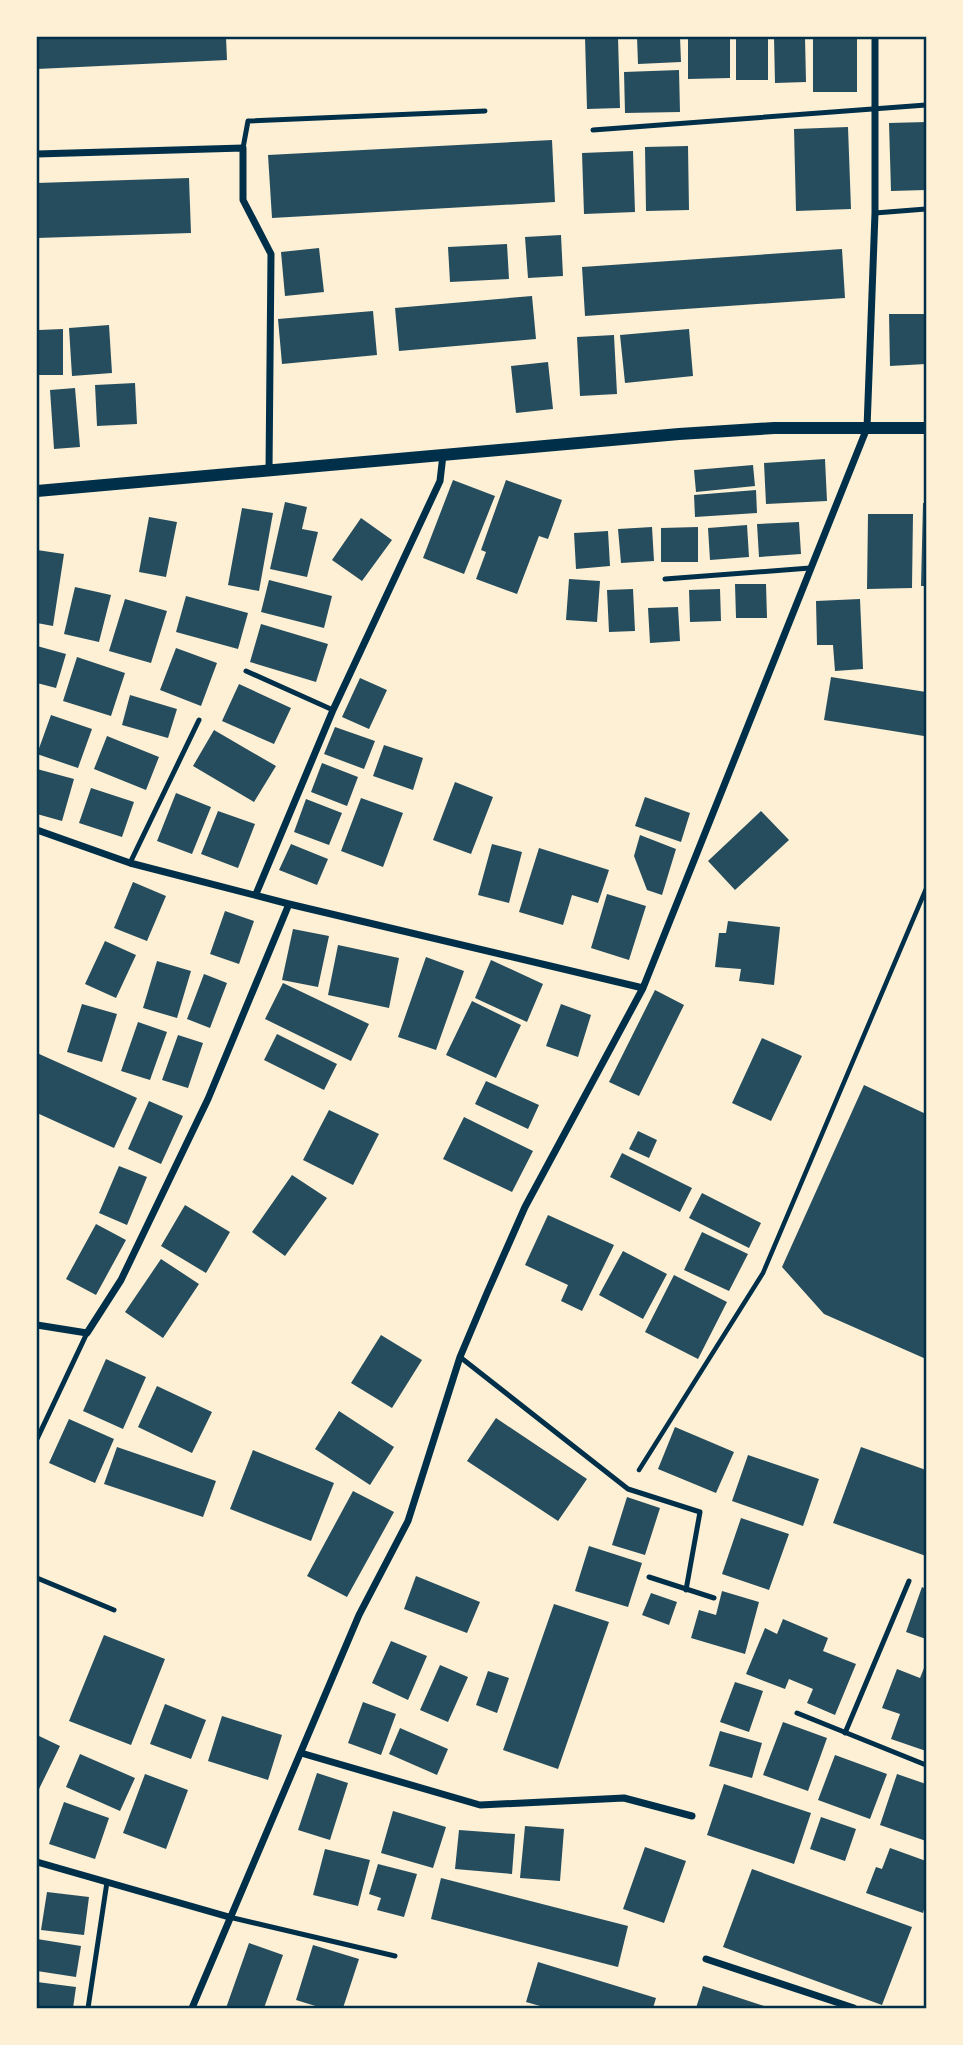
<svg xmlns="http://www.w3.org/2000/svg" width="963" height="2045" font-family="'Work Sans',sans-serif">
  <rect width="100%" height="100%" fill="#fdf0d5"/>
  <path fill="#264d5e" d="M37 37H226L227 60 37 69Z
    M585 37H618L620 108 587 109Z
    M637 37H680L681 62 638 64Z
    M688 37H730V78L688 79Z
    M736 37H768V80H736Z
    M774 37H805L806 82 775 83Z
    M813 37H857V92H813Z
    M679 70 680 112 625 113 624 72Z
    M926 122V190L891 191 889 123Z
    M848 127 851 209 796 211 794 129Z
    M552 140 555 202 272 218 268 155Z
    M688 146 689 210 646 211 645 147Z
    M633 151 635 212 584 214 582 153Z
    M189 178 191 233 37 238V183Z
    M561 235 563 276 528 278 525 237Z
    M507 244 509 279 450 282 448 247Z
    M319 248 324 292 285 296 281 252Z
    M842 249 845 298 585 316 582 267Z
    M532 296 536 339 399 351 395 308Z
    M373 311 377 355 282 364 278 319Z
    M889 314H926V364L890 366Z
    M109 325 112 373 72 376 69 328Z
    M63 329V375H39V330Z
    M689 329 693 376 625 383 620 335Z
    M614 335 617 394 580 396 577 337Z
    M548 362 553 409 516 413 511 366Z
    M135 383 137 424 97 426 95 385Z
    M75 388 80 447 54 449 50 390Z
    M825 459 827 501 766 504 764 463Z
    M753 465 755 486 696 492 694 470Z
    M453 480 495 496 464 574 423 558Z
    M506 480 562 500 548 539 539 536 517 594 476 579 486 552 481 550Z
    M756 490 757 513 695 517 694 495Z
    M285 502 307 507 302 529 318 532 307 577 270 569Z
    M923 503H926V586H921Z
    M242 508 273 513 259 591 228 585Z
    M868 514H913L912 588 867 589Z
    M149 517 177 522 166 577 139 572Z
    M361 518 392 540 362 581 332 560Z
    M799 522 801 554 759 557 757 524Z
    M747 525 749 557 710 560 708 528Z
    M652 527 654 561 621 563 618 529Z
    M698 527V562H661V528Z
    M608 531 610 566 576 569 574 533Z
    M37 550 64 554 53 626 37 623Z
    M569 579 600 581 597 622 566 620Z
    M269 580 332 596 324 628 261 612Z
    M735 584H766L767 618H736Z
    M75 587 111 595 99 642 64 634Z
    M633 589 635 631 609 632 607 590Z
    M720 589 721 621 690 622 689 590Z
    M186 596 248 613 238 649 176 632Z
    M125 599 167 611 151 663 109 651Z
    M860 599 863 669 835 671 833 645H817L816 601Z
    M678 607 680 641 650 643 648 608Z
    M261 624 328 644 316 682 250 662Z
    M37 646 66 654 56 688 37 683Z
    M176 648 217 663 201 706 160 690Z
    M77 657 125 673 111 716 63 701Z
    M831 677 926 692 924 736 824 720Z
    M360 678 387 690 369 729 342 717Z
    M239 684 291 708 274 744 222 721Z
    M130 695 177 709 168 738 122 725Z
    M51 715 92 729 78 768 37 754Z
    M335 727 375 741 364 769 324 754Z
    M214 730 276 766 254 802 193 766Z
    M107 736 159 757 146 790 94 769Z
    M384 745 423 758 413 790 373 776Z
    M322 763 358 777 347 806 311 792Z
    M37 769 74 779 62 821 37 814Z
    M455 782 493 797 471 854 433 840Z
    M91 788 134 802 122 837 79 823Z
    M176 793 211 807 192 854 157 841Z
    M645 797 690 813 681 842 635 826Z
    M361 798 403 813 383 867 341 851Z
    M306 799 342 813 329 845 294 832Z
    M218 811 255 824 238 868 201 854Z
    M761 811 789 840 735 890 708 861Z
    M640 835 676 849 662 895 647 890 634 856Z
    M291 844 328 859 317 885 279 870Z
    M492 844 522 852 509 903 478 895Z
    M539 848 609 870 598 903 572 895 563 925 519 912Z
    M133 882 166 896 147 941 114 928Z
    M607 894 646 906 629 960 591 948Z
    M225 911 254 921 239 964 210 954Z
    M728 921 780 927 774 985 739 981 741 969 715 967 719 933H726Z
    M293 929 329 936 318 987 282 980Z
    M105 941 136 955 116 998 85 984Z
    M338 945 399 958 389 1008 328 995Z
    M426 957 464 971 436 1050 398 1037Z
    M491 960 543 984 527 1022 475 998Z
    M157 961 191 971 177 1018 143 1008Z
    M204 974 227 983 210 1028 187 1019Z
    M283 983 369 1024 351 1061 265 1019Z
    M655 990 684 1005 639 1096 609 1082Z
    M472 1001 521 1025 496 1078 446 1055Z
    M82 1004 117 1014 102 1062 67 1052Z
    M561 1004 591 1015 578 1057 546 1046Z
    M138 1022 167 1032 150 1080 121 1071Z
    M277 1034 337 1064 324 1090 264 1060Z
    M178 1035 203 1043 188 1088 162 1080Z
    M762 1038 802 1056 771 1121 732 1103Z
    M37 1053 137 1098 114 1148 37 1113Z
    M486 1081 539 1105 528 1129 475 1104Z
    M864 1085 926 1114V1359L824 1314 782 1267Z
    M149 1101 183 1116 161 1164 128 1149Z
    M329 1110 379 1134 353 1185 303 1160Z
    M464 1117 533 1151 512 1192 443 1159Z
    M638 1131 657 1140 649 1158 629 1149Z
    M622 1153 692 1188 680 1212 610 1177Z
    M119 1166 147 1177 127 1225 99 1213Z
    M292 1175 327 1198 285 1256 252 1232Z
    M702 1193 761 1223 749 1248 689 1218Z
    M185 1205 230 1232 206 1273 161 1246Z
    M548 1215 614 1245 582 1311 561 1301 568 1285 525 1265Z
    M96 1224 126 1240 96 1295 66 1279Z
    M702 1232 748 1254 729 1291 684 1270Z
    M623 1251 667 1274 643 1319 599 1295Z
    M161 1259 199 1284 163 1338 125 1312Z
    M674 1275 727 1302 698 1359 645 1332Z
    M381 1335 422 1360 392 1408 351 1383Z
    M106 1359 146 1377 123 1429 83 1411Z
    M157 1386 212 1412 192 1453 138 1427Z
    M339 1411 394 1447 370 1485 315 1449Z
    M496 1418 587 1479 558 1521 467 1461Z
    M69 1419 114 1439 95 1483 49 1463Z
    M675 1427 734 1452 716 1493 658 1469Z
    M117 1447 216 1481 203 1517 104 1484Z
    M861 1447 926 1470V1556L833 1523Z
    M253 1450 334 1483 311 1541 230 1509Z
    M748 1455 819 1479 803 1526 732 1501Z
    M353 1491 394 1512 347 1597 307 1576Z
    M627 1497 660 1508 645 1555 612 1545Z
    M741 1518 789 1534 769 1590 722 1574Z
    M589 1546 642 1563 628 1607 575 1591Z
    M416 1576 480 1602 467 1633 404 1609Z
    M922 1587 926 1589V1639L906 1632Z
    M722 1591 759 1602 745 1654 691 1638 699 1610 716 1615Z
    M651 1593 677 1602 669 1625 642 1615Z
    M554 1604 609 1622 558 1769 503 1750Z
    M783 1619 828 1638 823 1651 856 1664 835 1715 807 1703 813 1689 789 1679 785 1689 746 1674 765 1628 777 1634Z
    M104 1635 165 1659 131 1745 69 1721Z
    M391 1641 427 1656 408 1700 372 1683Z
    M926 1663V1751L891 1739 900 1714 882 1708 897 1669 920 1678Z
    M440 1665 468 1677 448 1722 420 1710Z
    M488 1671 509 1678 497 1713 476 1705Z
    M735 1682 763 1691 749 1732 720 1722Z
    M363 1702 396 1714 381 1755 348 1743Z
    M165 1704 206 1720 191 1759 150 1744Z
    M222 1716 282 1735 268 1780 208 1761Z
    M783 1722 827 1738 808 1791 763 1775Z
    M400 1728 448 1749 437 1775 389 1754Z
    M720 1731 762 1743 752 1778 709 1766Z
    M37 1735 60 1746 39 1789 37 1788Z
    M80 1754 135 1778 120 1811 66 1787Z
    M835 1755 887 1774 870 1819 818 1800Z
    M317 1773 348 1783 330 1840 298 1830Z
    M145 1774 188 1790 166 1849 123 1833Z
    M897 1774 926 1784V1841L880 1825Z
    M724 1784 811 1813 794 1864 707 1835Z
    M64 1802 109 1818 95 1859 49 1844Z
    M393 1811 446 1827 433 1868 381 1853Z
    M821 1817 856 1829 845 1861 810 1849Z
    M525 1826 564 1829 560 1881 520 1878Z
    M459 1830 515 1834 512 1874 455 1869Z
    M645 1847 686 1861 664 1923 623 1909Z
    M890 1848 926 1861V1903L923 1913 866 1893 876 1867 882 1869Z
    M325 1849 370 1860 358 1906 313 1895Z
    M378 1864 417 1874 404 1917 377 1910 381 1898 369 1894Z
    M752 1869 912 1927 882 2005 723 1947Z
    M441 1878 628 1926 618 1967 431 1919Z
    M47 1892 89 1897 84 1935 41 1930Z
    M37 1939 81 1946 76 1977 37 1971Z
    M249 1943 283 1955 264 2008H226Z
    M313 1945 359 1959 343 2008H322L296 2000Z
    M538 1962 656 1998 653 2008H547L526 2002Z
    M37 1982 76 1987 73 2008H37Z
    M703 1986 770 2008H696Z"/>
  <g fill="none" stroke-linecap="round" stroke-linejoin="round">
    <path stroke="#003049" stroke-width="4.5" d="M639 1470 763 1273 926 889"/>
    <path stroke="#003049" stroke-width="5" d="M593 130 926 105
      M243 148 248 121 485 111
      M875 213 926 209
      M665 579 810 568
      M246 671 333 710
      M130 863 199 720
      M460 1357 628 1489 700 1512 686 1590
      M37 1439 87 1333
      M649 1577 714 1598
      M37 1578 114 1610
      M797 1713 926 1765
      M845 1733 909 1581
      M229 1917 395 1956
      M88 2008 107 1882"/>
    <path stroke="#003049" stroke-width="7" d="M37 154 243 148V200L271 254 269 471
      M37 830 130 863 289 904 643 988
      M256 894 333 710 440 481 443 455
      M37 1325 87 1333 121 1280 208 1099 289 904
      M301 1753 480 1805 624 1798 692 1816
      M37 1862 229 1917
      M706 1959 854 2008
      M192 2008 359 1615 408 1521 460 1357 487 1293 525 1207 643 988 867 428 875 213V37"/>
    <path stroke="#003049" stroke-width="12" d="M37 491 679 434 774 428H926"/>
  </g>
  <rect width="963" height="2045" fill="none" stroke="#fdf0d5" stroke-width="77"/>
  <rect x="38" y="38" width="887" height="1969" fill="none" stroke="#003049" stroke-width="2.5"/>
</svg>
